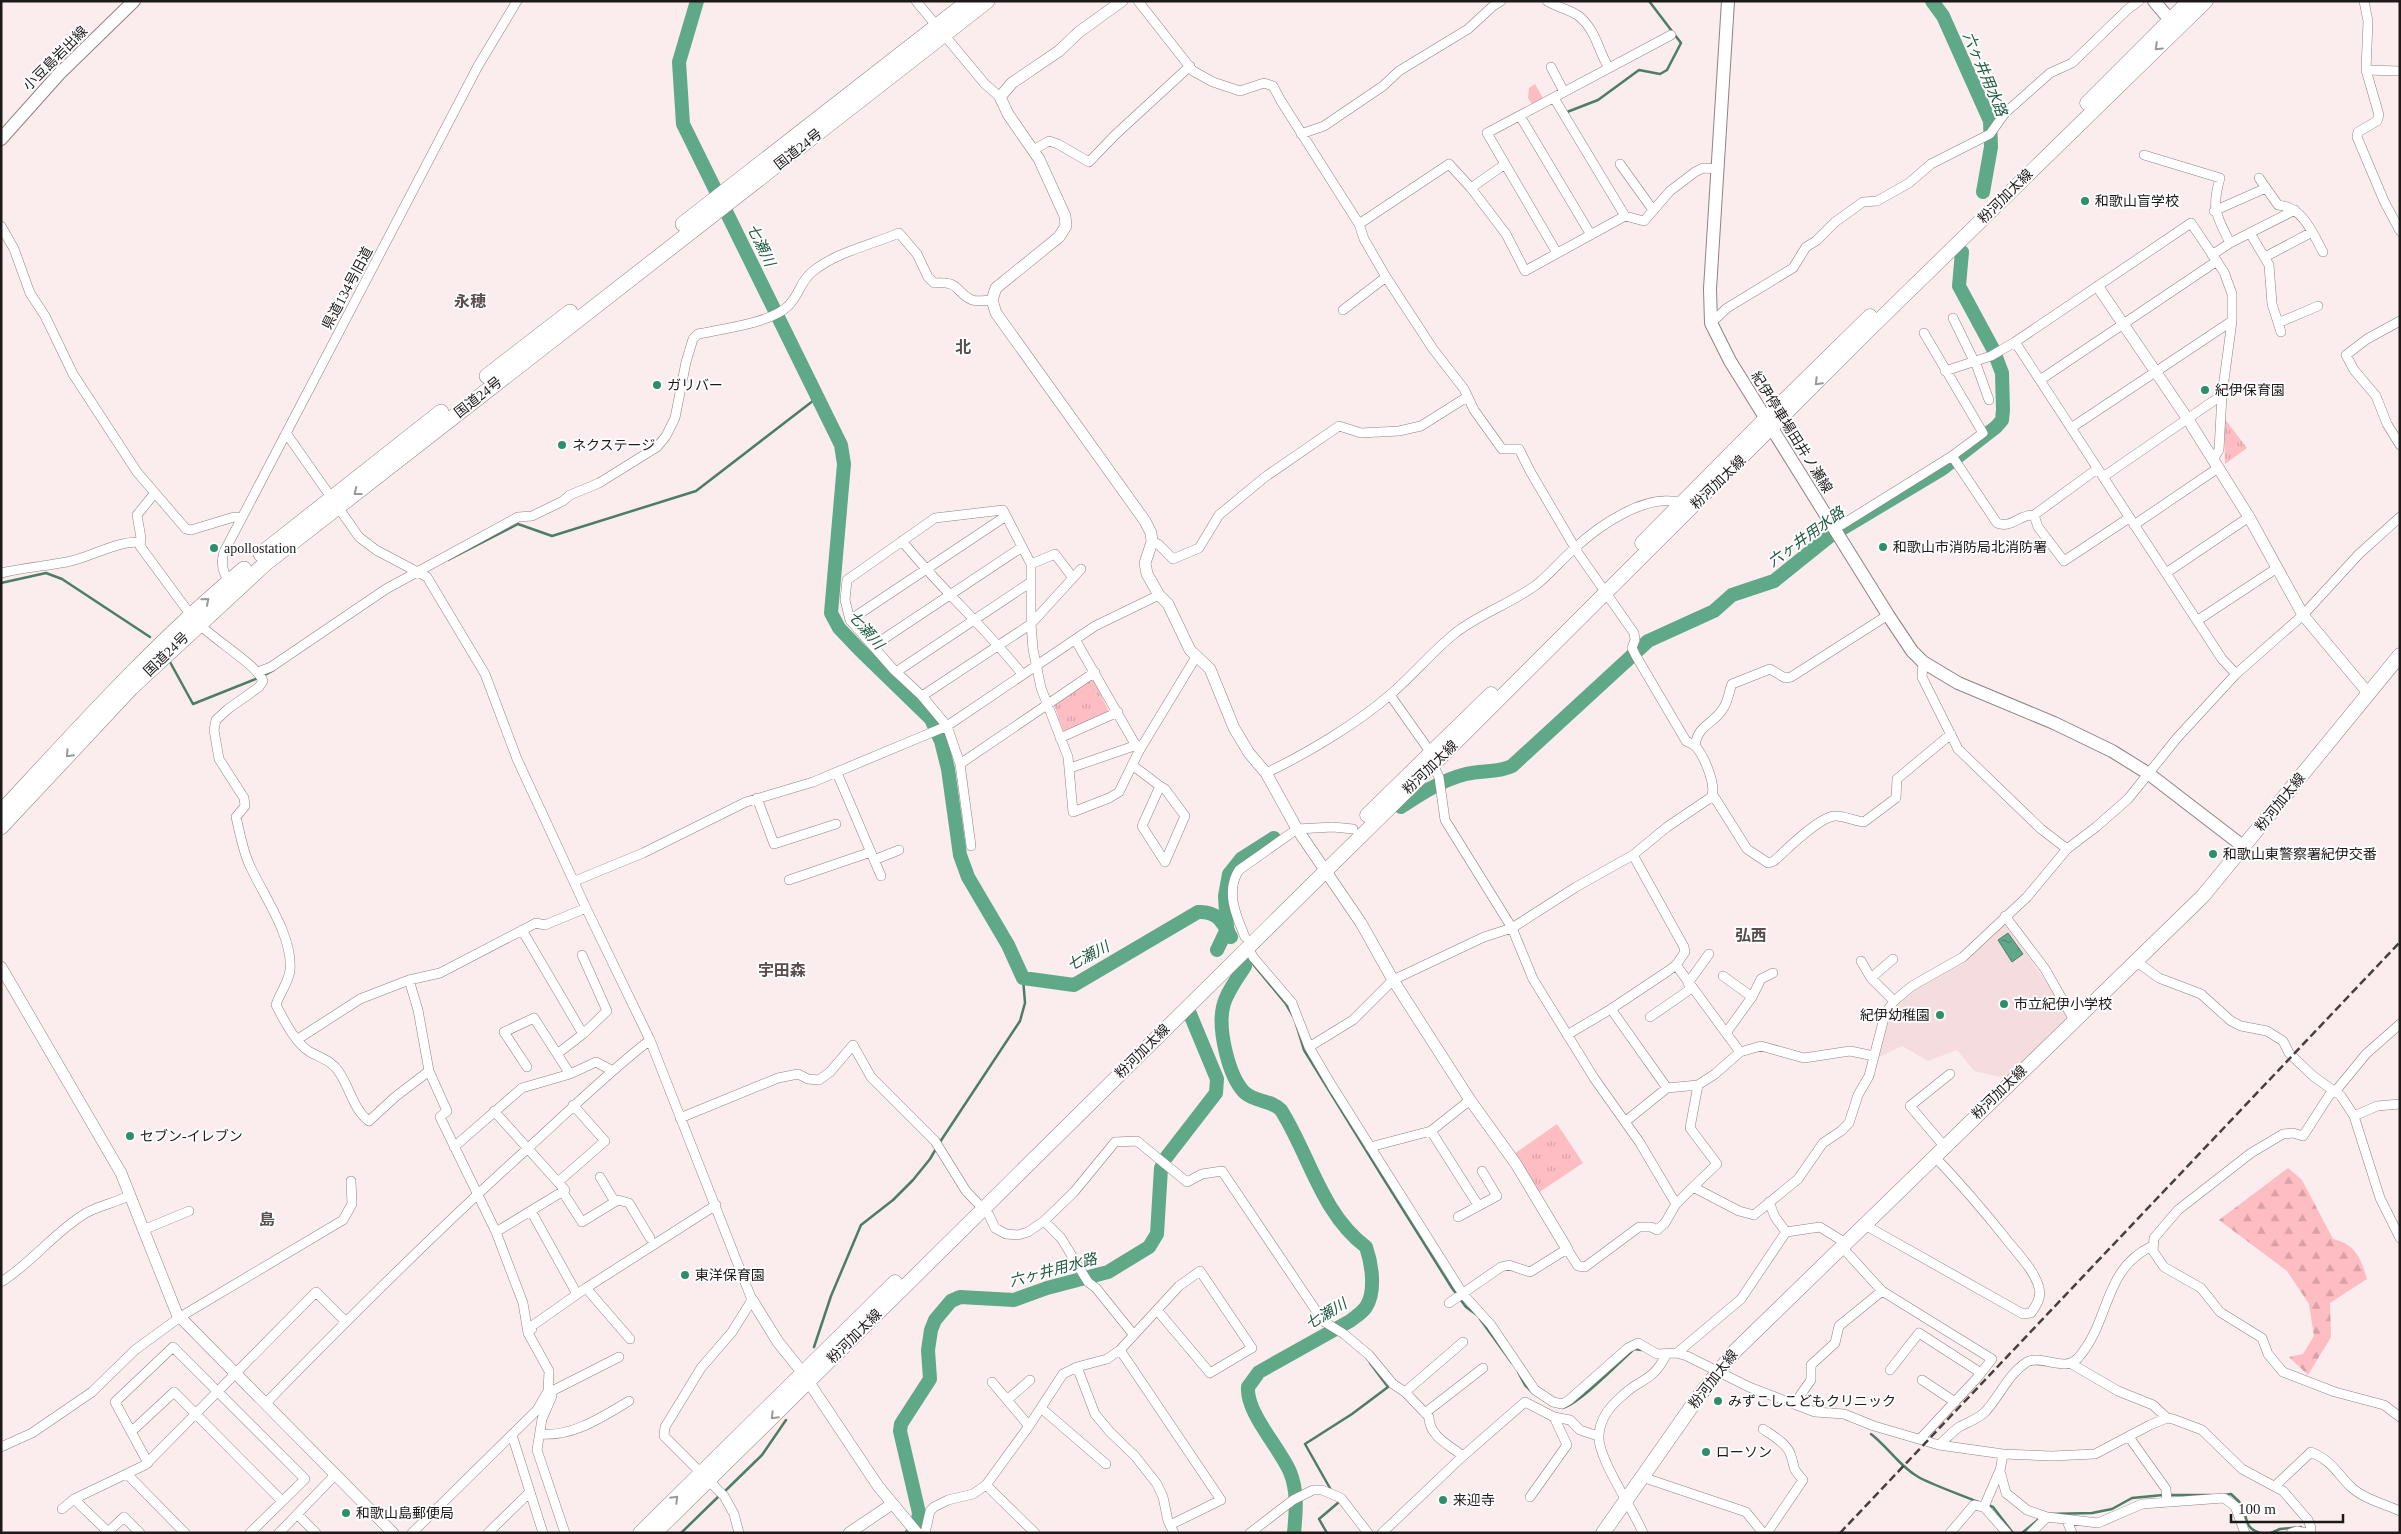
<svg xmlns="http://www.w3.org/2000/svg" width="2401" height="1534" font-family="'Times New Roman','Noto Sans JP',serif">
  <defs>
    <pattern id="forest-firs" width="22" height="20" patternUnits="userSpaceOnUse" patternTransform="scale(1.25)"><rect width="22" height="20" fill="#febcc3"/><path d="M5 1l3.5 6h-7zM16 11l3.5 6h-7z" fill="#d9a1a7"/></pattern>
    <pattern id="park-tufts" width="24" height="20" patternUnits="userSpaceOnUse" patternTransform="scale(1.25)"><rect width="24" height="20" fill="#febcc3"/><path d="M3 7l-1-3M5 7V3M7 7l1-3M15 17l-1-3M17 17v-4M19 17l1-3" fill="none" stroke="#d9a1a7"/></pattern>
    <pattern id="water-ripples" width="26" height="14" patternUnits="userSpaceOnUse" patternTransform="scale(1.25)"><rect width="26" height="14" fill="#5fa888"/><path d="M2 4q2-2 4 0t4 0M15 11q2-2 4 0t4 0" fill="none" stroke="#4e886e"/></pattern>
  </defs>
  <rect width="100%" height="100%" fill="#fbeced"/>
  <path fill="#f5dddf" d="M2005 923 2069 1015 2067 1023 2008 1079 1974 1071 1957 1050 1928 1061 1902 1046 1878 1058 1887 1022 1899 1003 1916 990 1964 962Z"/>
  <path fill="url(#forest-firs)" d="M2288 1168 2302 1180 2333 1239C2355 1244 2361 1258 2367 1279L2330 1303 2331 1337 2308 1375 2289 1357 2303 1354 2314 1336 2309 1304 2287 1271 2219 1220Z"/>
  <path fill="url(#park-tufts)" d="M1535 84 1544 100 1533 106 1528 98 1529 88Z
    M2224 418 2247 448 2225 464Z
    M1093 679 1109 712 1064 733 1053 702Z
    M1557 1124 1583 1163 1538 1193 1514 1154Z"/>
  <path fill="url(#water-ripples)" stroke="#4c7d67" d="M2008 933 2023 954 2012 962 1998 940Z"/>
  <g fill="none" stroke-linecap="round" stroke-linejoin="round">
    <path stroke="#4c7d67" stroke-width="2.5" d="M1567 112 1598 100 1639 70 1660 74 1667 70 1681 43 1649 1
      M448 560 518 524 552 536 696 491 818 397
      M1 583 46 573 62 579 150 637
      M170 662 193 704 258 678
      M263 676 274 670
      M1227 907 1235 935
      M1248 958 1286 1004 1293 1016
      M1296 1024 1304 1050 1385 1181 1452 1288 1466 1307 1477 1315
      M940 1142 1020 1021 1025 1003 1023 978
      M1480 1319 1512 1363
      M814 1347 831 1296 861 1225 893 1200 913 1180 930 1159 937 1147
      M1518 1372 1525 1385 1533 1393
      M1562 1408C1577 1406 1621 1361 1634 1349L1642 1350
      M1871 1434C1888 1447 1901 1468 1920 1478 1938 1487 1959 1494 1978 1502
      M1331 1490 1305 1444 1352 1414 1388 1387 1370 1363
      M724 1492 762 1455 786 1420
      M2169 1495H2211
      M2224 1495 2231 1494C2234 1497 2238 1500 2240 1503 2249 1516 2242 1527 2260 1533
      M1988 1505 1993 1507 2013 1533
      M2048 1514 2092 1513 2112 1509 2132 1498 2163 1495
      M681 1533 720 1495
      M1327 1533 1319 1519 1339 1502
      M2022 1533 2039 1519
      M2271 1533 2280 1529 2301 1527"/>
    <path stroke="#5fa888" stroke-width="14" d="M697 1 679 62 683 124 841 445 844 464 831 613 839 628 859 649 931 719 941 741 948 769 960 855 968 877 1008 945 1023 978 1074 985 1198 912C1217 911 1222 921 1231 937
      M1932 1 1943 16 1990 121 1991 147 1983 192
      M1401 807C1422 793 1442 780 1466 774 1481 770 1498 773 1512 766L1648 641 1714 611 1732 595 1774 581 1830 536 1942 469 1996 427 2002 420 2003 410 2002 373 1993 349 1959 286 1962 252
      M1217 950 1227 929 1225 896 1229 874 1241 859 1274 838
      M1243 961 1245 966C1237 979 1226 993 1223 1007 1218 1029 1228 1075 1244 1092 1254 1102 1272 1100 1281 1110 1310 1156 1321 1213 1366 1247 1372 1264 1376 1292 1366 1307 1362 1313 1355 1317 1350 1321L1259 1372 1248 1387C1246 1413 1280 1448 1290 1472 1298 1491 1296 1512 1294 1533
      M912 1533 917 1527 919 1513 900 1431 901 1424 930 1379 928 1350 931 1330 935 1320 951 1301 960 1297 1014 1300 1047 1288 1108 1272 1149 1247 1157 1234 1161 1168 1165 1159 1216 1093 1217 1079 1190 1014"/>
    <defs>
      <path id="minor" d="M916 1 985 84 1000 97
        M1138 1 1193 71 1213 82 1240 91 1264 83 1273 86 1281 101 1359 224 1364 239 1386 277 1433 349 1464 389 1474 410 1502 449H1519L1530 471 1578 553 1634 633 1635 640 1632 648 1636 656 1686 741C1689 743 1694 744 1696 747 1704 756 1719 790 1710 798L1667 827 1633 855 1576 887 1512 928 1484 937 1393 980 1353 1020 1309 1047
        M1547 1C1558 8 1570 9 1580 17 1597 32 1598 51 1609 68
        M2364 1 2368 21 2366 70 2379 115 2377 121 2358 132 2357 137 2384 201 2400 231
        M1551 67 1564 92
        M2366 70 2400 71
        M1554 98 1625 216 1644 221 1670 191 1695 172 1703 168 1718 169
        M1520 116 1591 235
        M1301 134 1324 126 1383 86 1399 71 1468 29 1493 6 1501 1
        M1033 150 1049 141 1058 144 1089 162 1115 135 1190 66
        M2144 155 2220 178C2211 210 2216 214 2230 243
        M1505 164 1557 253
        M1620 164 1653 210
        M2259 178 2278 205C2303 207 2312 232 2323 252
        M1471 188 1505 164 1487 133 1671 35
        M2214 211 2266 188
        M1359 224 1449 164 1471 188 1506 234 1525 271 1625 216
        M1 226 14 249 30 293 45 316 73 374 137 472 186 529 191 530 234 517 241 518
        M2250 233 2269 265 2272 304 2281 332
        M2212 255 2230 243 2295 210
        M2265 257 2312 232
        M1343 310 1386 277
        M1953 318 1974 361
        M2400 321 2367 339 2346 355 2354 370 2376 396 2387 424 2400 445
        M1711 323 1727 308 1793 268 1806 247 1816 241 1835 222 1863 202 1877 201 1909 183 1931 164 1990 134 2005 113 2050 73 2072 63 2128 9 2139 1
        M2278 323 2318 306
        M1924 333 1983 433 1952 456
        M1975 361 1989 400
        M1945 371 1991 356 2015 342
        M2040 380 2217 261
        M2071 428 2232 321
        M286 433 359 537 376 550 427 577 485 674 517 759 586 908 650 1040 752 1300 732 1332 701 1368 665 1427 664 1436 724 1496 734 1514 739 1533
        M2213 459 2219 450 2222 395 2232 321V294L2224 272 2191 223 2015 342 2222 659 2236 674
        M2103 477 2222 395
        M154 494 137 515 141 538 140 546 190 614
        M2034 515 2038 527 2064 561 2129 518
        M2134 525 2218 468
        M1835 529 1952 456 1997 523C2012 529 2019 514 2034 515L2097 469
        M902 541C940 588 985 627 1022 674
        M1152 542 1158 544 1173 559 1199 548 1219 515 1265 477 1339 426 1361 433 1399 431 1421 426 1467 397
        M1031 564 1055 554 1073 578
        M1 573C23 568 45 566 67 562 92 557 113 542 139 542
        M2166 573 2249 517
        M232 584C223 575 220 565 224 552L478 66 517 1
        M850 620 1006 516
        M2198 620 2277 568
        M198 623C213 639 257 665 263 681L259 687 228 709 216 720 214 730 219 759 244 798 245 806 236 817C240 833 243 853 251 868 265 898 293 937 290 970 289 982 279 994 276 1005 284 1020 295 1043 310 1052 321 1058 332 1061 339 1072 350 1088 353 1109 369 1121L395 1097 429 1071
        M1076 641 1139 751
        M873 646 1022 547
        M1923 662 1922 677 1958 749 2041 829 2067 849
        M258 672 271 667 386 589 518 517 532 516 563 501 570 495 599 483 657 447 666 436 675 418 686 362 693 339 698 334C722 329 771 323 788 306 799 296 801 280 812 272 836 252 871 245 899 233L917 254 928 277 934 283C962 281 954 292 972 300 978 302 986 300 992 300
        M896 672 1031 582
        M1390 695 1431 753
        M922 696 1031 624 1081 569
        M1060 738 1118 712
        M1695 745C1699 723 1714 725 1724 707 1728 701 1729 691 1732 684L1770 669 1785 678 1791 677 1888 615
        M960 764 1095 672
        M1132 765 1160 786 1165 789 1185 816 1165 862 1142 826 1160 786
        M1433 765 1439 777 1445 820 1512 928 1533 979 1594 1078 1640 1143 1676 1204
        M1070 768 1137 745
        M837 773 881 876
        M1266 773C1306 754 1358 723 1391 694 1413 675 1432 652 1454 634 1479 614 1510 604 1536 585 1549 575 1561 560 1574 549 1598 526 1647 492 1681 503
        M1713 795 1747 849 1768 863 1774 861C1786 850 1818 818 1834 816 1842 815 1855 821 1864 822L1896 798 1897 779 1951 734
        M757 798 774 844 836 824
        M971 846 960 764 947 726 922 696 894 670 850 620 845 600 847 580 935 518 1003 510 1031 564V624L1033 649 1041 688 1068 757 1073 812 1109 798 1119 792 1139 751 1196 657
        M874 860 899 850
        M789 880 871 852
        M575 881 643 853 746 802 813 782 947 726 1095 626 1159 595
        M2005 916 2045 969 2074 1020
        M522 930 583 1034
        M1245 937C1236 916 1225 891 1239 870L1297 829 1333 827 1353 829
        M1248 947 1253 957 1292 1003 1309 1047 1332 1086 1463 1294 1491 1325 1535 1390 1553 1402 1562 1404 1569 1400 1628 1348 1638 1343 1657 1354 1677 1353 1687 1356 1749 1387 1815 1412 1844 1414 1874 1426 1939 1445 2003 1454 2052 1456 2095 1454 2150 1425 2167 1418 2173 1419 2202 1430 2242 1469 2283 1491 2308 1520 2311 1528 2310 1533
        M1861 961 1871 978 1894 1001
        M2137 962 2159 978 2201 994 2231 1021 2241 1026 2267 1031 2283 1041 2289 1053 2313 1076 2341 1096 2354 1116 2380 1198 2400 1238
        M1676 965 1740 1052
        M1723 976 1752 997
        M1871 978 1893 959
        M409 980 418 1010 429 1071 447 1111 440 1117 496 1232 523 1303 528 1333 549 1371 548 1391 537 1410 412 1533
        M1688 983 1709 954
        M1611 1009 1667 1088
        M1650 1017 1692 988
        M1726 1033 1752 997 1761 979 1773 973
        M1567 1035 1611 1009 1668 971 1676 965 1685 952 1684 947 1633 855
        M298 1039 360 999 409 980 440 973 536 923 545 925 586 908
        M557 1054 583 1034 607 1011 582 955
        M527 1067 504 1032 534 1018 570 1074
        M2332 1091 2303 1136 2293 1133 2283 1134 2251 1153 2178 1210 2154 1238 2153 1251 2164 1267 2201 1288 2220 1312 2262 1338 2268 1354 2283 1372 2335 1392 2384 1405 2400 1417
        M2334 1093 2366 1054 2400 1024
        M494 1111 565 1190 496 1232
        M2354 1116 2377 1106 2400 1104
        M680 1118 778 1078 798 1074 808 1079 819 1080 830 1072 853 1045 871 1077 935 1141 966 1191 989 1215 995 1228 1006 1234 1018 1235 1028 1232 1044 1221 1074 1192 1115 1142 1137 1141 1187 1182 1202 1174 1222 1171 1323 1321 1344 1334 1369 1355 1393 1384 1405 1392 1429 1417C1429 1436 1449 1445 1463 1456
        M1626 1121 1667 1088 1698 1085 1715 1074 1740 1052 1761 1046 1804 1058 1850 1051 1874 1056
        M1431 1131 1478 1205
        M1944 1146 1910 1106 1950 1074
        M454 1147 522 1088 570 1074 596 1062 611 1070
        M1370 1147 1431 1131 1470 1100
        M600 1177 615 1202
        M558 1182 605 1141 573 1105
        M1693 1187 1717 1164 1690 1128 1698 1085
        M562 1191 582 1222 618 1200 629 1203 650 1238
        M1769 1202 1775 1217 1786 1232
        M531 1211 577 1294
        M1458 1217 1497 1196 1482 1171
        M1044 1221 1061 1238 1088 1282 1096 1288 1133 1334
        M1863 1224 2023 1314 2031 1313C2036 1306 2042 1297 2039 1288 2035 1271 2018 1254 2007 1240 1984 1211 1960 1183 1934 1156
        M143 1230 189 1211
        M1786 1232 1820 1227 1844 1242
        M1841 1246 1882 1291 1992 1359 1977 1378 1920 1439
        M1 1282C32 1263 54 1232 86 1213 100 1205 116 1203 130 1195
        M586 1288 630 1339
        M1449 1303 1501 1267 1509 1265 1530 1272 1567 1249 1578 1266 1585 1267 1639 1227H1651L1657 1230 1665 1223 1676 1204 1693 1187 1739 1211 1754 1215 1798 1179 1823 1143 1841 1131 1849 1123 1858 1095 1869 1076 1885 1014 1894 1001 1912 986 1963 957 2027 897 2067 849 2096 827 2128 799 2177 738 2236 674 2303 615 2359 554 2400 517
        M532 1329 529 1328 586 1288 716 1205
        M1120 1350 1221 1500 1170 1525
        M1677 1353 1741 1299 1786 1232
        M2070 1363 2118 1391 2153 1405 2167 1418
        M1077 1367 1095 1414 1110 1432 1135 1456 1157 1484 1163 1497 1168 1521 1174 1533
        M1890 1370 1919 1333 1981 1373
        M1922 1380 1955 1402
        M992 1382 1029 1426
        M554 1390 619 1357
        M1405 1392 1463 1342
        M552 1396 542 1419 537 1450 565 1533
        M1007 1400 1030 1380
        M266 1403C350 1317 436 1231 526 1150 567 1113 606 1074 650 1040
        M1794 1404 1811 1380V1365L1835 1343 1839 1326 1882 1291
        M1041 1408 1106 1464
        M1425 1413 1483 1368
        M1763 1429C1773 1436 1788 1444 1791 1456 1796 1471 1791 1466 1803 1480L1767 1533
        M131 1432 174 1392 282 1501
        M540 1434C573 1437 602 1417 629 1401
        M512 1435 543 1533
        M2129 1437 2166 1489 2167 1502
        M1939 1445C1946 1439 1952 1432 1959 1427 1968 1422 1978 1419 1985 1412 2000 1396 2008 1374 2027 1362 2042 1354 2064 1373 2078 1358 2111 1321 2102 1270 2152 1246
        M1 1447 32 1433 92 1392 135 1350 180 1317 343 1220 352 1204 351 1181
        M2003 1454 2000 1471 2006 1493 2027 1510 2047 1517 2098 1523 2142 1504 2224 1498 2235 1506 2245 1533
        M148 1463 115 1402 173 1347 305 1479 250 1533
        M1999 1472 1984 1507 2007 1533
        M127 1474 185 1533
        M1642 1477 1746 1512 1763 1533
        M986 1485 1035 1533
        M2275 1486 2311 1452C2332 1461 2336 1472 2351 1487 2364 1499 2384 1504 2400 1511
        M1530 1497 1567 1445 1554 1417
        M74 1499 108 1532 124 1517 140 1533
        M62 1509 74 1499 145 1465 316 1292 345 1321
        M297 1514 316 1533
        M2067 1521 2072 1533
        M279 1533 335 1475
        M488 1533 530 1492
        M925 1533 930 1511 934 1507 948 1500 973 1494 986 1485 1029 1426 1063 1374 1077 1367 1107 1359 1120 1350 1179 1286 1200 1271 1252 1348 1210 1373 1157 1310
        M1250 1533 1293 1500 1313 1490H1322L1341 1498 1368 1533
        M1382 1533 1463 1456 1525 1402 1554 1417 1570 1420 1580 1430 1598 1436
        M1643 1533C1634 1510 1596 1456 1599 1435 1600 1418 1610 1406 1622 1396 1640 1378 1652 1383 1666 1355
        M1950 1533 1974 1505 1984 1507
        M2031 1533 2047 1517
        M2291 1533 2297 1531 2306 1533"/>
      <path id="tertiary" d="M1122 1 1079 32 1059 51 1012 83 1000 97 1008 114 1039 159 1065 216 1066 226 1059 237 996 288 992 300 996 313 1145 521 1151 533 1152 542 1145 563 1147 574 1159 595 1168 604 1190 650 1210 669 1234 728 1249 753 1266 773 1297 829 1361 923 1393 980 1470 1100 1516 1164 1567 1249
        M2098 287 2187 418 2249 517 2303 615 2368 693
        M1 967 121 1173 177 1314 393 1533
        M752 1300 778 1342 802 1372 878 1486 917 1533
        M849 1533 892 1504"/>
      <path id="secondary" d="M1728 1 1710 289 1711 323 1730 361 1888 615 1912 651 1923 662 1958 683 2054 723 2112 751 2149 774 2244 847
        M2154 1 2176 27
        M1 139 59 74 134 1"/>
      <path id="primary" d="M2087 103 2189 1
        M1642 543 1766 418 1870 316
        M1367 815 1491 694
        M640 1533 895 1282
        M655 1533 1433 765 1874 325 2206 1
        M1603 1533 1699 1396 1735 1351 2203 896 2400 655"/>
      <path id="trunk" d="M683 224 969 1
        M487 376 570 312
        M261 554 441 412
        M1 812C80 727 155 643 244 569
        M1 827 131 688 266 563 987 1"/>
    </defs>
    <use href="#minor" stroke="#908384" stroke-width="10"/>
    <use href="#tertiary" stroke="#908384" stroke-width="12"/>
    <use href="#secondary" stroke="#908384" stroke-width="14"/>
    <use href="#primary" stroke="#908384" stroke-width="15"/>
    <use href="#trunk" stroke="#908384" stroke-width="16"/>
    <use href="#minor" stroke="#fff" stroke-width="9"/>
    <use href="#tertiary" stroke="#fff" stroke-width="11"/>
    <use href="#secondary" stroke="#fff" stroke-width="12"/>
    <use href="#primary" stroke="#fff" stroke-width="14"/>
    <use href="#trunk" stroke="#fff" stroke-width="15"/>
    <path stroke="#463f3f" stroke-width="2.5" stroke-dasharray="8 4" stroke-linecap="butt" d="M1840 1533 2400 942"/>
  </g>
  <defs><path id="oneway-chevron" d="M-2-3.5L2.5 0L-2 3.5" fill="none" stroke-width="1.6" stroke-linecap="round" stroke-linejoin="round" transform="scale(1.25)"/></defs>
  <g stroke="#9a9898">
    <use href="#oneway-chevron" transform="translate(2158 47) rotate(136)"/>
    <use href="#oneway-chevron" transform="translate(1818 382) rotate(135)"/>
    <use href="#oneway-chevron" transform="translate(357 492) rotate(142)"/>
    <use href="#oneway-chevron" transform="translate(206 601) rotate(-40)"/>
    <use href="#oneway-chevron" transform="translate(69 754) rotate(133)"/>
    <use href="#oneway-chevron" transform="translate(774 1416) rotate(135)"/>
    <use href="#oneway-chevron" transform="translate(675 1499) rotate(-45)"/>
  </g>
  <g fill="#2c8f6a" stroke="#fdfdfd" stroke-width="2">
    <circle cx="2085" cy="201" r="5"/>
    <circle cx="657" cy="385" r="5"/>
    <circle cx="2205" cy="390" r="5"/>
    <circle cx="562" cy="445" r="5"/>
    <circle cx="1883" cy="547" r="5"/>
    <circle cx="214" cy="548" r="5"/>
    <circle cx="2213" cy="854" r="5"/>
    <circle cx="2004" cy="1004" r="5"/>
    <circle cx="1940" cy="1015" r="5"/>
    <circle cx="130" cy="1136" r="5"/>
    <circle cx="685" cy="1275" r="5"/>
    <circle cx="1718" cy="1401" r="5"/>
    <circle cx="1706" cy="1452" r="5"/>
    <circle cx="1443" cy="1500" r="5"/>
    <circle cx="346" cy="1513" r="5"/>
  </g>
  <g text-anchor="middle" stroke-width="4" stroke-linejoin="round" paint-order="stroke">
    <g font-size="14" fill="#1e1919" stroke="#fdfdfd">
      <text transform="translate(55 58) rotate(-45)" y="5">小豆島岩出線</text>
      <text transform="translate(798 149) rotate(-38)" y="5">国道24号</text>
      <text transform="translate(2005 196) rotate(-45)" y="5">粉河加太線</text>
      <text transform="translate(347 288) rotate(-62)" y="5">県道134号旧道</text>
      <text transform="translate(478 397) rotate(-38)" y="5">国道24号</text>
      <text transform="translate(1792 432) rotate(58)" y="5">紀伊停車場田井ノ瀬線</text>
      <text transform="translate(1718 482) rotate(-44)" y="5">粉河加太線</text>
      <text transform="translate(166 654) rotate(-44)" y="5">国道24号</text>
      <text transform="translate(1430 767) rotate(-44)" y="5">粉河加太線</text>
      <text transform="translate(2280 802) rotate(-51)" y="5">粉河加太線</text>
      <text transform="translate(1142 1051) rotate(-45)" y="5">粉河加太線</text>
      <text transform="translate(1999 1092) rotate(-44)" y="5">粉河加太線</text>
      <text transform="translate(854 1336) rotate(-45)" y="5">粉河加太線</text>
      <text transform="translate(1713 1379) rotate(-52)" y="5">粉河加太線</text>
    </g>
    <g font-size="14" fill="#1e1919" stroke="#fdfdfd" text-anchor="start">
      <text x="2095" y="206">和歌山盲学校</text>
      <text x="667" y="390">ガリバー</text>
      <text x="2215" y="395">紀伊保育園</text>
      <text x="572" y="450">ネクステージ</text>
      <text x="1893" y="552">和歌山市消防局北消防署</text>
      <text x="224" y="553">apollostation</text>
      <text x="2223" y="859">和歌山東警察署紀伊交番</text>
      <text x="2014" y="1009">市立紀伊小学校</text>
      <text x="1930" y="1020" text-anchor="end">紀伊幼稚園</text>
      <text x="140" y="1141">セブン-イレブン</text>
      <text x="695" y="1280">東洋保育園</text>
      <text x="1728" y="1406">みずこしこどもクリニック</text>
      <text x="1716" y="1457">ローソン</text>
      <text x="1453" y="1505">来迎寺</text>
      <text x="356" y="1518">和歌山島郵便局</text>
    </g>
    <g font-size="15" font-style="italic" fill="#215a43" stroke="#fdfdfd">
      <text transform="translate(1985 74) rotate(67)" y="5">六ヶ井用水路</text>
      <text transform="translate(761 245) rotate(64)" y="5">七瀬川</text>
      <text transform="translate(1806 537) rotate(-36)" y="5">六ヶ井用水路</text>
      <text transform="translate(866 630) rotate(49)" y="5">七瀬川</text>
      <text transform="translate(1088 956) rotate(-28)" y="5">七瀬川</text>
      <text transform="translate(1053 1270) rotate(-15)" y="5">六ヶ井用水路</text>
      <text transform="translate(1326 1314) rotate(-31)" y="5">七瀬川</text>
    </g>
    <g font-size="16" font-weight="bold" fill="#594d4e" stroke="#fdfdfd">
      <text x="470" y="307">永穂</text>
      <text x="963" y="353">北</text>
      <text x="1751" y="941">弘西</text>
      <text x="782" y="976">宇田森</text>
      <text x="267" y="1225">島</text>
    </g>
  </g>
  <rect width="2401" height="1534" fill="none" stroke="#1e1919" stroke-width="5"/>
  <path d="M2231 1514v8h112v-8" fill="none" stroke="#1e1919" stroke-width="2.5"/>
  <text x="2238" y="1514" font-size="15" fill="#1e1919" stroke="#fdfdfd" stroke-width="4" paint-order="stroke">100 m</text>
</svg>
